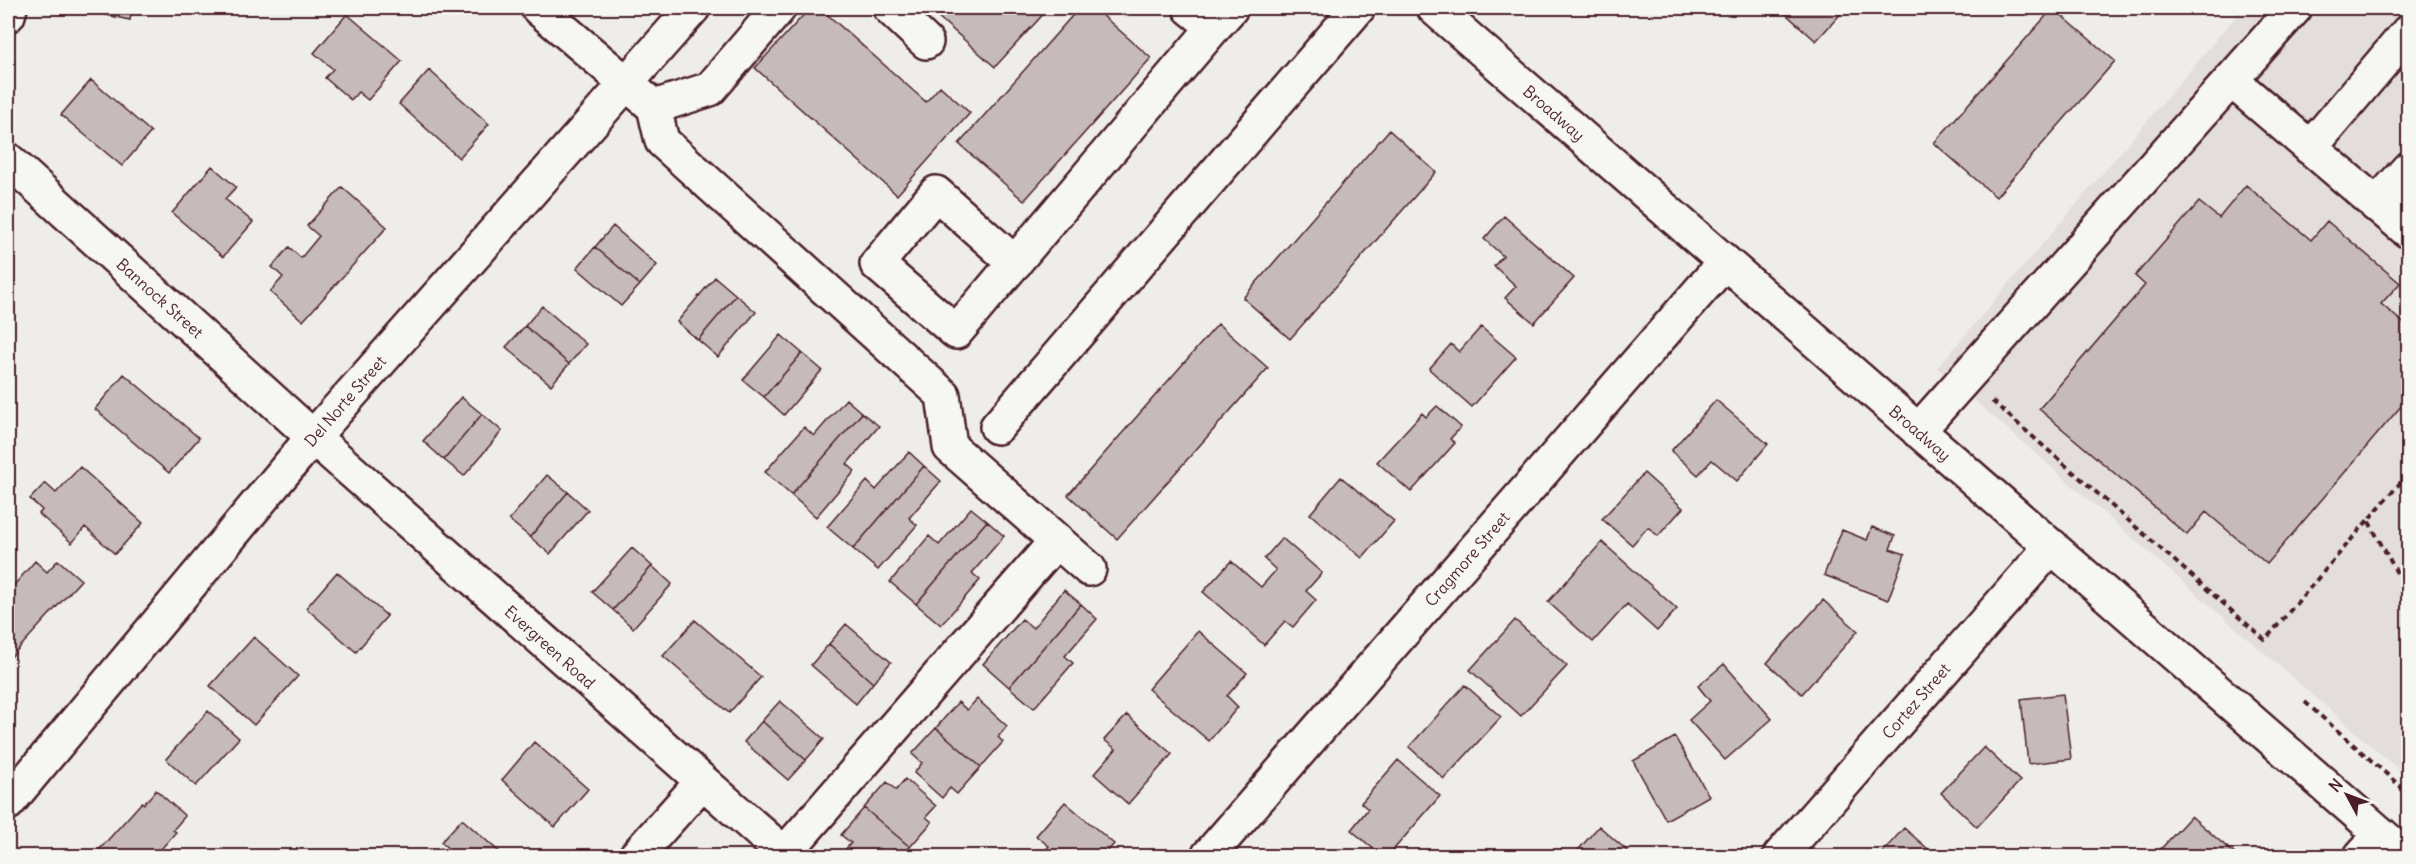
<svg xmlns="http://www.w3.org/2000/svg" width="2416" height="864" font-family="Delius,sans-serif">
  <rect width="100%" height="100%" fill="#efedea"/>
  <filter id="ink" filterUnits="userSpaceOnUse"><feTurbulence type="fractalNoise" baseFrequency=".0167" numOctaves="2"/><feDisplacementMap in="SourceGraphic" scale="12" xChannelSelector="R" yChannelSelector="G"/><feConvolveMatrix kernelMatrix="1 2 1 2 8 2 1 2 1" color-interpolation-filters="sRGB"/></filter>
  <g filter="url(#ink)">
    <path fill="#e3dedc" d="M2243 8H2408V778L1937 368Z"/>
    <path fill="#c6babb" stroke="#4a1f2b" stroke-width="1.5" d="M87 8H132L130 20 87 11Z
      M810 8H820L926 102 940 86 970 113 897 195 755 68Z
      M928 8H1049L995 67Z
      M1079 8H1094L1151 58 1024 201 959 144Z
      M1779 8H1846L1816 41Z
      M2053 8 2115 61 1996 197 1934 143Z
      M347 14 402 61 368 100 358 92 351 100 325 78 333 69 314 53Z
      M429 70 489 124 459 158 399 104Z
      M91 80 151 132 122 166 61 115Z
      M1389 130 1436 172 1290 339 1243 298Z
      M212 166 236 187 225 199 253 222 223 257 172 213Z
      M2246 185 2311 240 2327 221 2400 283 2381 304 2408 327V398L2267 564 2206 512 2187 535 2039 409 2145 285 2135 276 2199 202 2219 218Z
      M342 187 387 227 303 321 270 292 283 277 272 267 289 247 301 258 319 236 307 226Z
      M1504 216 1574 278 1534 323 1505 298 1516 286 1494 266 1503 256 1484 239Z
      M613 226 657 265 640 285 595 247Z
      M595 247 640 285 621 306 577 268Z
      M715 277 736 295 698 340 677 322Z
      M736 295 756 312 718 357 698 340Z
      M542 306 586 344 569 364 525 326Z
      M1218 324 1268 368 1117 539 1068 495Z
      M525 326 569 364 551 385 506 347Z
      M1481 327 1516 357 1472 407 1429 369 1451 344 1459 352Z
      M781 335 802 353 764 397 743 380Z
      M802 353 822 370 784 415 764 397Z
      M124 374 199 438 169 473 95 409Z
      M461 397 482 414 444 460 423 441Z
      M846 399 862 413 791 495 765 472 804 427 814 436Z
      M1716 400 1768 444 1737 481 1712 460 1698 475 1671 451Z
      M1437 406 1461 427 1450 439 1455 443 1411 492 1377 462 1422 413 1426 417Z
      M862 413 879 426 847 464 855 471 816 517 791 495Z
      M482 414 502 431 464 476 444 460Z
      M909 452 924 466 853 549 827 527 867 481 876 490Z
      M924 466 941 481 909 518 917 525 878 570 853 549Z
      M80 467 143 523 115 554 85 527 72 543 39 514 42 510 30 499 45 483 56 493Z
      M1644 473 1683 508 1658 536 1648 527 1632 545 1602 519Z
      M547 475 568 492 530 537 509 520Z
      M1341 477 1394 521 1362 558 1310 514Z
      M568 492 588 510 550 554 530 537Z
      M971 508 987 521 916 604 890 582 929 536 939 545Z
      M987 521 1004 536 972 573 980 580 941 625 916 604Z
      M1872 527 1895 536 1890 549 1905 554 1888 600 1824 575 1842 530 1867 540Z
      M1282 538 1322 573 1306 591 1316 600 1293 627 1285 621 1264 645 1203 592 1231 561 1261 587 1276 570 1264 559Z
      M1602 542 1677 609 1657 631 1627 604 1593 642 1548 602Z
      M632 548 652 566 613 610 592 592Z
      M58 560 81 580 11 657 8 654V592L35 561 47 572Z
      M652 566 672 584 633 628 613 610Z
      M337 572 387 616 356 652 306 608Z
      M1064 590 1081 604 1009 687 983 664 1022 619 1033 628Z
      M1823 600 1858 631 1802 694 1767 663Z
      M1081 604 1097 619 1065 656 1073 663 1034 708 1009 687Z
      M695 620 761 677 729 713 663 656Z
      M1515 620 1567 666 1521 716 1470 670Z
      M846 624 891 662 873 683 829 644Z
      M1198 631 1247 673 1227 696 1238 707 1209 741 1148 689Z
      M254 637 298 676 254 725 210 686Z
      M829 644 873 683 856 704 811 665Z
      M1724 664 1772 719 1725 760 1689 720 1710 701 1698 686Z
      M1465 685 1501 717 1444 779 1409 747Z
      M2063 694 2071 759 2028 764 2021 699Z
      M977 699 1007 726 998 737 1003 742 981 767 936 728 958 702 967 710Z
      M780 701 824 739 806 760 762 721Z
      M208 711 239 738 196 786 166 759Z
      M1127 715 1172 754 1128 804 1094 774 1116 749 1104 740Z
      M762 721 806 760 788 780 744 742Z
      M936 728 981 767 957 794 950 788 942 798 914 773 922 763 912 754Z
      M1675 737 1709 796 1666 820 1633 761Z
      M534 742 588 789 555 827 502 780Z
      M1984 747 2020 781 1977 827 1941 793Z
      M1398 760 1440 796 1388 856H1382L1351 830 1368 809 1361 803Z
      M905 779 936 806 926 817 932 822 910 847 864 808 887 782 896 790Z
      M156 790 185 816 173 830 176 832 155 856H104L98 851 142 802 144 804Z
      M1065 802 1114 844 1103 856H1040L1049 846 1036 836Z
      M864 808 910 847 902 856H847L843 852 851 843 841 835Z
      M2191 816 2237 856H2165L2159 851Z
      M462 819 504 856H448L452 852 441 842Z
      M1599 826 1633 856H1573Z
      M1904 828 1936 856H1879Z"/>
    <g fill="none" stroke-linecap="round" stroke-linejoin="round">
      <defs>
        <path id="minor" d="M538 8 654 107 662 141 943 395 950 447 1089 569
          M890 8 926 42
          M1190 8 1214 27
          M1434 8 2406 856
          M8 15 10 8
          M2231 80 2408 231
          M654 107 710 89 779 8
          M2310 148 2408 32
          M8 160 313 437 787 856
          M2376 205 2408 169
          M1015 263 936 193 877 264 956 332 1214 27 1231 8
          M997 427 1358 8
          M1918 431 2295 8
          M8 803 313 437 693 8
          M784 854 1057 540
          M636 856 702 782
          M1208 856 1725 262
          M1780 856 2052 546
          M2361 856 2381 834"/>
      </defs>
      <use href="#minor" stroke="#4a1f2b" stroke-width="38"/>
      <path stroke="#4a1f2b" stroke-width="4" stroke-dasharray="6 4.5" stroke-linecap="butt" d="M1992 401 2265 640 2368 520
        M2397 573 2368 520 2408 474
        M2305 702 2408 793"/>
      <use href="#minor" stroke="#f6f6f2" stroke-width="33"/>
    </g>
  </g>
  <g text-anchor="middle" stroke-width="4.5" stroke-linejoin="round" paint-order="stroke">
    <g font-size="16" fill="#4a1f2b" stroke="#f6f6f2">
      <text transform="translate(1554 113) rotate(41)" y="6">Broadway</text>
      <text transform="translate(160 298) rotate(42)" y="6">Bannock Street</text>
      <text transform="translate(345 401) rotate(-49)" y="6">Del Norte Street</text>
      <text transform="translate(1920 433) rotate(41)" y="6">Broadway</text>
      <text transform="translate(1467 559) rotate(-49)" y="6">Cragmore Street</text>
      <text transform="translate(550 647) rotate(42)" y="6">Evergreen Road</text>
      <text transform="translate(1916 701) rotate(-49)" y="6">Cortez Street</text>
    </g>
  </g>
  <rect width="2416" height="864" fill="none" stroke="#f6f6f2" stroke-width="30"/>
  <rect x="15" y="15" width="2386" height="834" fill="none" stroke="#4a1f2b" stroke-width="2" filter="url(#ink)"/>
  <g transform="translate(2347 795) rotate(311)" stroke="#f6f6f2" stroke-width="4.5" paint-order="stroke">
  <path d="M0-4.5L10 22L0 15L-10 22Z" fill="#4a1f2b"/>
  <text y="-9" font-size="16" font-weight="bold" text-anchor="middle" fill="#4a1f2b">N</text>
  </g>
</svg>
